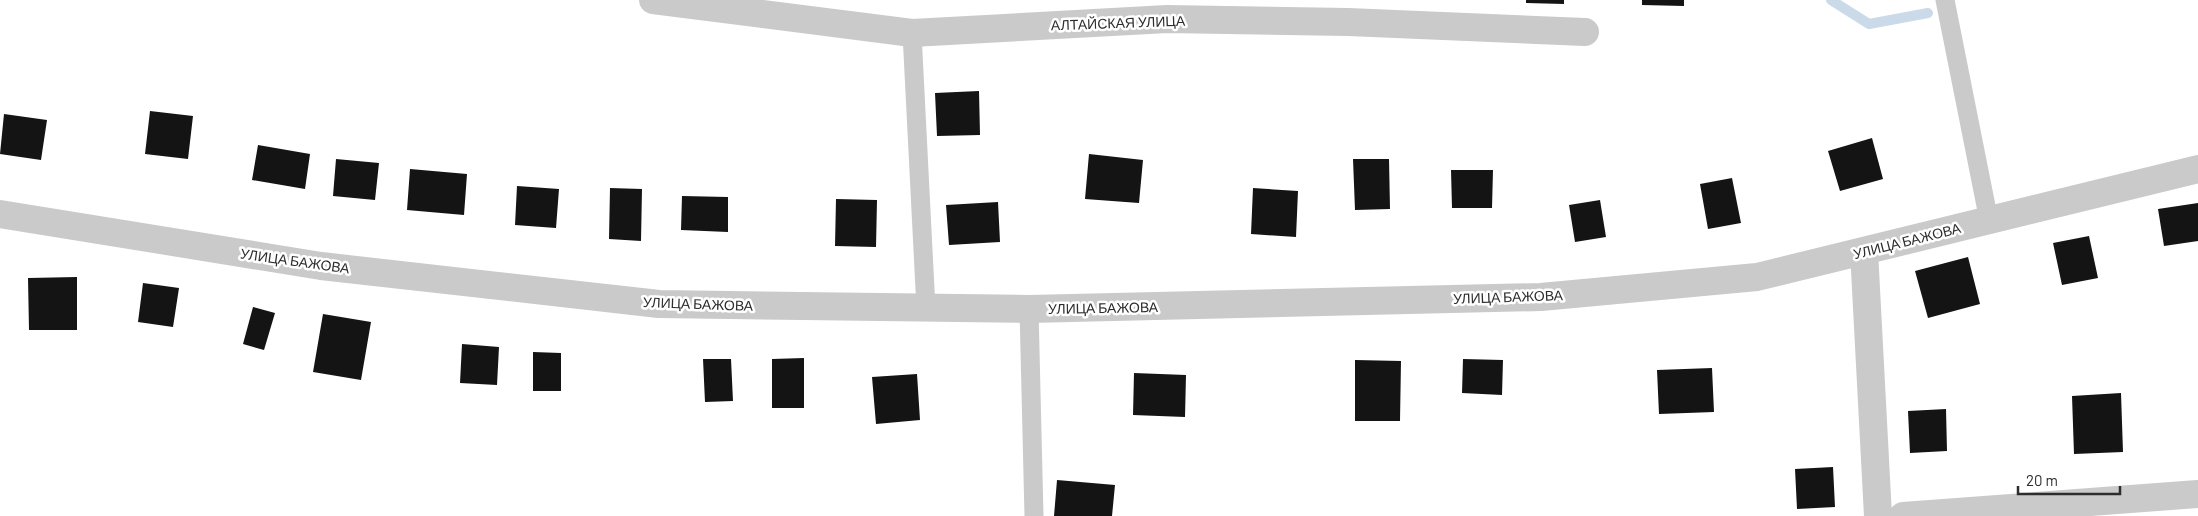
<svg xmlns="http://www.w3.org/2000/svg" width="2198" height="516" font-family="Barlow,sans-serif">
  <rect width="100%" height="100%" fill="#fff"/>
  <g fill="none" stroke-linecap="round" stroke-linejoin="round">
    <path stroke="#cadae8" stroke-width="10" d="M1831 0 1869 24 1928 13"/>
  </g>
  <path fill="#141414" d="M1526 0H1564V4L1526 3Z
    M1642 0H1684V6L1642 5Z
    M979 91 980 135 937 136 935 93Z
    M150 111 193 116 188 159 145 154Z
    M4 114 47 120 41 160 0 154Z
    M1872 138 1883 179 1840 191 1828 151Z
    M258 145 310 154 305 189 252 180Z
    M1089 154 1143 160 1139 203 1085 199Z
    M336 159 379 163 375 200 333 196Z
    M1353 159H1389L1390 209 1355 210Z
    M410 169 467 174 464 215 407 210Z
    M1451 170H1493L1492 208H1452Z
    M1732 178 1741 223 1708 229 1700 184Z
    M517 186 559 189 556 228 515 225Z
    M610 188 642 189 641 241 609 239Z
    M1253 188 1298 191 1296 237 1251 234Z
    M682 196 728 197V232L681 230Z
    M836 199 877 200 876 247 835 246Z
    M1600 200 1606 237 1575 242 1569 205Z
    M998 202 1000 242 949 245 946 205Z
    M2198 203V241L2164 246 2158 209Z
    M2089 236 2098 278 2062 285 2053 243Z
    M1968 257 1980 304 1928 318 1915 271Z
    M77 277V330H29L28 278Z
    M143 283 179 288 173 327 138 322Z
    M253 307 275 313 264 350 243 344Z
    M323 314 371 322 361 380 313 372Z
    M462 344 499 347 497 385 460 383Z
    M533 352 561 353V391H533Z
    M804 358V408H772V359Z
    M703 359H731L733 401 705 402Z
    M1463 359 1503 360 1502 395 1462 393Z
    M1355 360 1401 361 1400 421H1355Z
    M1712 368 1714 412 1659 414 1657 370Z
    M1134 373 1186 375 1185 417 1133 415Z
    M917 374 920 420 876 424 872 377Z
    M2121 393 2123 452 2074 454 2072 396Z
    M1946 409 1947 451 1910 453 1908 411Z
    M1833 467 1835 507 1797 509 1795 469Z
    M1057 480 1115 485 1112 516H1054Z"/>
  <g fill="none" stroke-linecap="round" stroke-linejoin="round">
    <path stroke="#cacaca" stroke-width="19" d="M1945 0 1989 221
      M912 33 926 309
      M1029 309 1034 516"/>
    <path stroke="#cacaca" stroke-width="28" d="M653 0 912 33 1167 19 1348 22 1585 32
      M0 214 321 266 659 304 1029 309 1541 297 1757 277 2198 169
      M1864 251 1878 516
      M1903 516 2198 494"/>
  </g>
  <g text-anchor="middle" stroke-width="5" stroke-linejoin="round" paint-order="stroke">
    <g font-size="14" fill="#2d2d2d" stroke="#fff">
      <text transform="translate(1118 23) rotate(-2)" y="5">АЛТАЙСКАЯ УЛИЦА</text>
      <text transform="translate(1907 241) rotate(-14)" y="5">УЛИЦА БАЖОВА</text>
      <text transform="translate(295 261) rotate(8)" y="5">УЛИЦА БАЖОВА</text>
      <text transform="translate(1508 297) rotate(-2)" y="5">УЛИЦА БАЖОВА</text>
      <text transform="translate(698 304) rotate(2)" y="5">УЛИЦА БАЖОВА</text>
      <text transform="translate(1103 308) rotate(-1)" y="5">УЛИЦА БАЖОВА</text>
    </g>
  </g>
  <path d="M2018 486v8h102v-8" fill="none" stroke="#2d2d2d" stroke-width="2.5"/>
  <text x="2026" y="486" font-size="15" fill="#2d2d2d" stroke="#ffffff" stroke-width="4" paint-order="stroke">20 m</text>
</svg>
